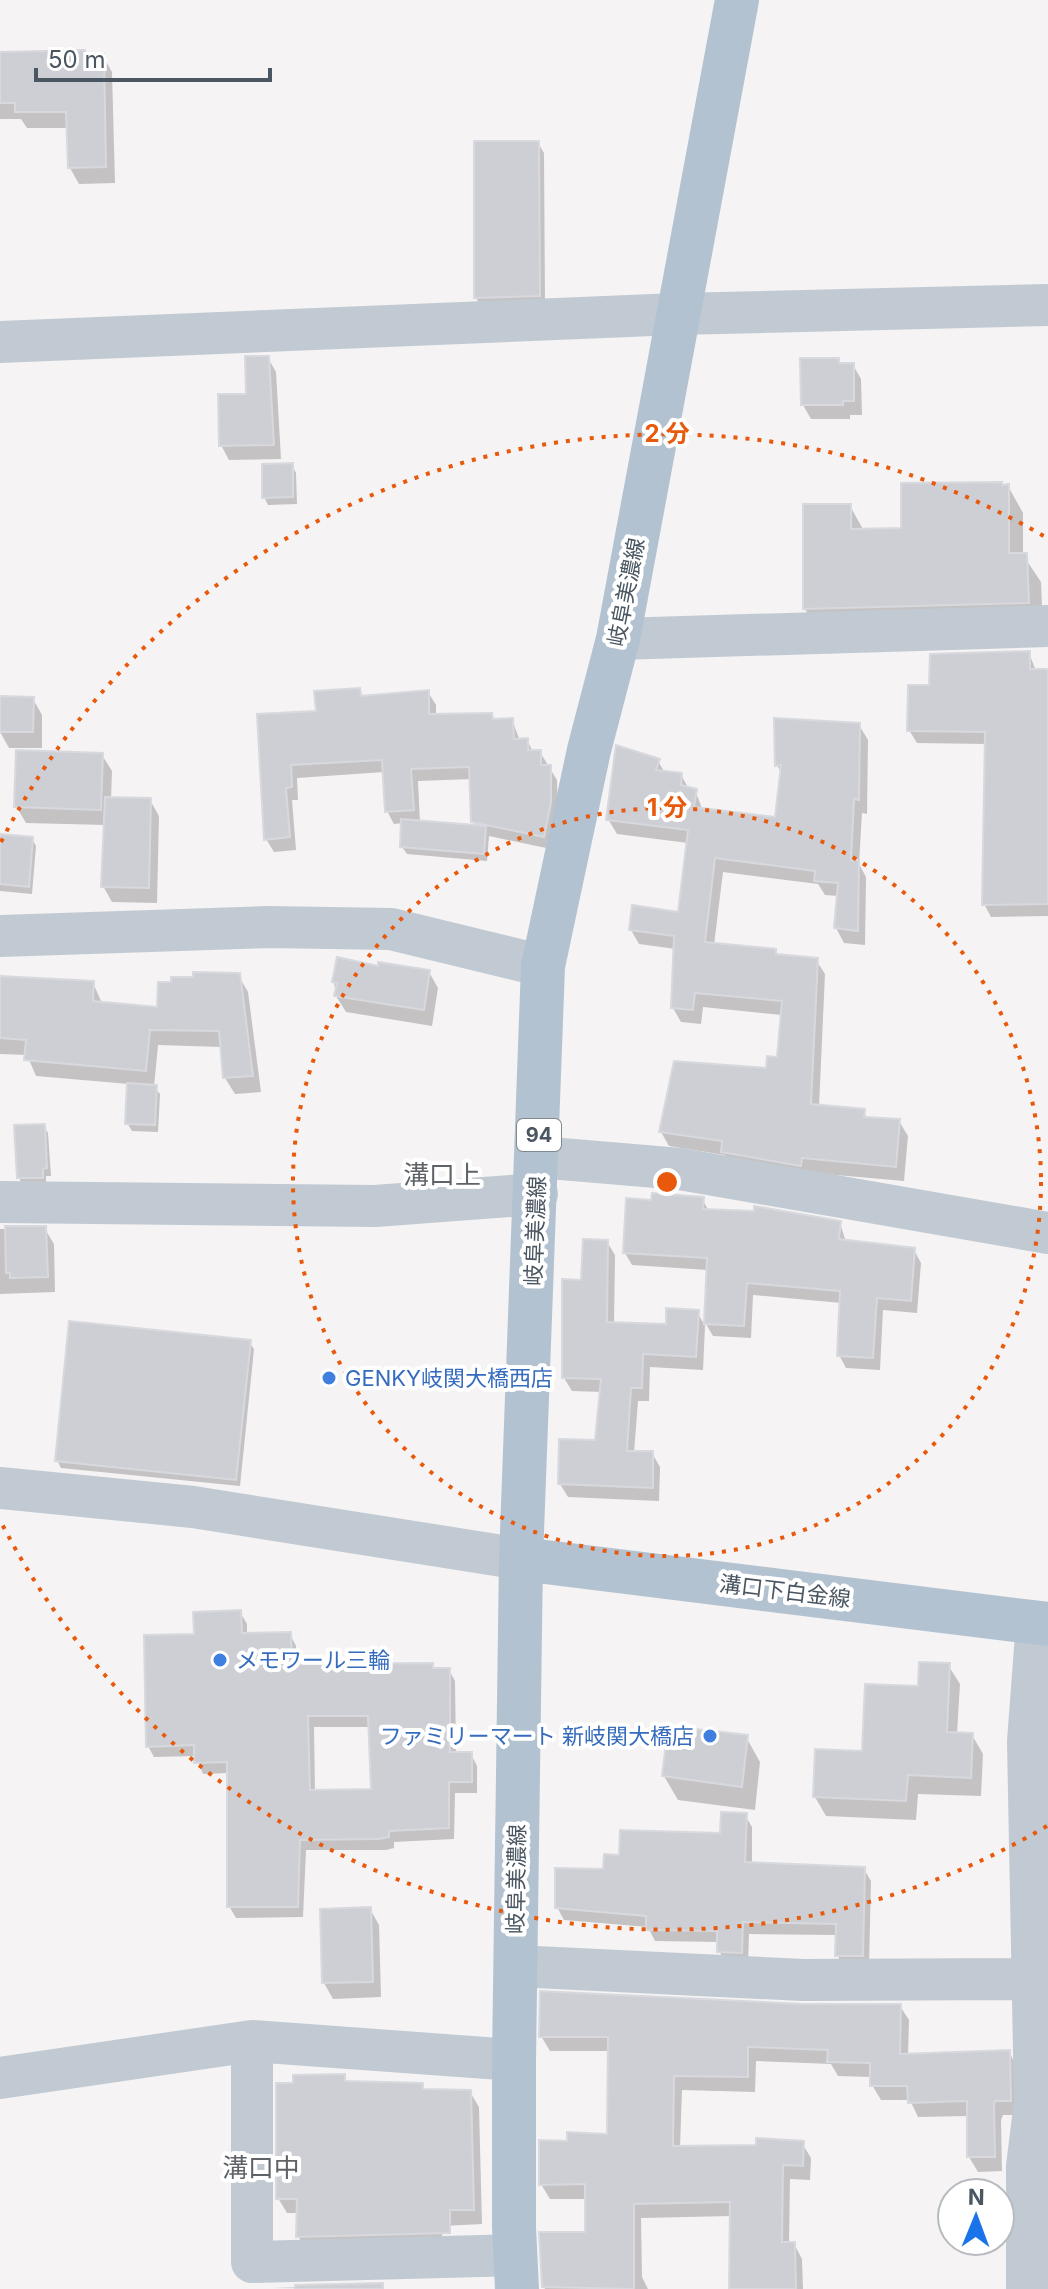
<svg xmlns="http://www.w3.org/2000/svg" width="1048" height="2289" font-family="Inter,'Noto Sans JP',sans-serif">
  <rect width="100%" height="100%" fill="#f5f3f3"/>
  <path fill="#0003" fill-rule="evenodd" d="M0 54 103 56 112 72 115 183 79 184 70 168 69 128H27L21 119H0Z
    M538 143 544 153 545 306 482 308 476 298Z
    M268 358 276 372 281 459 229 460 221 445Z
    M838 360 840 365H853L861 379 862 415H850V419H811L803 405Z
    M292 465 296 473 297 504 268 505 264 497Z
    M1008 486 1023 513V555L1041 582 1043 629 820 635 805 609 850 506 864 531 903 530Z
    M1029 653 1036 671H1048V916L991 917 984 904 986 744 917 743 909 730 931 687Z
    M359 690 363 697 428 692 436 705V716L491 715 495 721 512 720 520 741 527 740 533 752H540L557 780 558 818 551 849 489 836 487 861 407 854 402 847 403 823 394 824 387 811 384 772 297 778 298 800H292L296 850 274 852 266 839 259 716 318 713ZM472 779 473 821 476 827 420 823 418 781Z
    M0 698 33 699 42 715V748H9L0 732Z
    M859 725 868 740 867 814 862 813 859 864 866 877 865 945 844 943 836 928 839 896 825 895 818 884 723 872 714 945 775 951 778 957 816 960 825 974 819 1107 863 1111 868 1119 899 1121 908 1136 904 1181 732 1166 725 1155 669 1146 661 1132 768 1071 779 1059 782 1015 703 1007 701 1024 681 1022 673 1008 676 949 639 944 631 930 679 915 688 843 617 834 608 819 658 761 665 773 681 775 689 789 695 790 703 811 777 819 782 774 777 765Z
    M102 755 112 771 111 800H150L159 816 157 903 112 902 103 886 106 825 26 823 16 806Z
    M0 836 32 839 36 846 32 894 0 891Z
    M379 968 429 972 438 988 432 1026 346 1012 336 996 334 982Z
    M238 975 248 992 261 1092 235 1094 225 1078 222 1047 158 1045 154 1087 160 1094 158 1132 132 1131 127 1123 129 1084 36 1076 27 1055 0 1054V978L93 983 102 1003 159 1009Z
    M44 1126 48 1133 51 1176H46V1186L23 1185 19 1178Z
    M654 1195 702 1199 709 1211 840 1223 846 1242 914 1250 921 1263 917 1313 883 1310 880 1370 846 1368 839 1355 842 1303 753 1295 751 1338 713 1336 706 1324 708 1270 632 1265 625 1253Z
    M0 1229H45L54 1244 55 1292 0 1294Z
    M607 1242 615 1255 614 1324 668 1326 697 1312 705 1326 703 1370 650 1367 649 1401H638L634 1453H652L660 1467 659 1501 568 1497 560 1484 597 1442 602 1392 572 1391 564 1378 583 1282Z
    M249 1342 254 1349 240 1486 61 1468 57 1460Z
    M240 1612 247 1624V1635L290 1634 296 1646 297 1666 431 1665 434 1670H449L455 1681 456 1754H471L477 1766V1793H455L454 1839 394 1842V1848L386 1850H306L303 1917 236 1918 229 1906V1773L203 1774 196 1756 154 1757 148 1746 196 1636ZM314 1727H370L374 1791 315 1792Z
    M948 1665 960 1684 957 1734 972 1735 983 1754 981 1796 918 1794 916 1820 826 1816 815 1797 864 1753 920 1688Z
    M746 1737 760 1762 755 1810 678 1800 664 1776Z
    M745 1815 752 1827V1864L864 1869 871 1881 869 1967H844L837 1955V1935L749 1934 748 1964 726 1963 719 1951V1942L655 1941 648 1927 564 1920 557 1907 621 1857 722 1835Z
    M370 1909 379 1925 381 1997 333 1999 324 1983Z
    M802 2006H900L909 2020 908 2056 1009 2052 1017 2067 1018 2115H1003L1001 2120 1002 2171 978 2172 969 2157V2116L918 2117 910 2100H881L872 2085V2077L838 2076 831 2064 756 2061 755 2092 682 2090 680 2148 802 2143 811 2158 810 2180 790 2179 789 2244H794L802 2259 803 2289H728L732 2216 641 2218 642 2277 648 2289H545L544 2286 587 2234V2199H550L541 2184 569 2143 609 2136 610 2051H550L541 2036Z
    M344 2076 348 2083 422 2085 425 2091 470 2092 479 2107 482 2224 443 2226 441 2248 307 2251 298 2236 299 2213H287L278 2198Z
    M382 2285 384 2289 271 2288Z"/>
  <path fill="#cdcfd5" stroke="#d7d9de" stroke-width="2" fill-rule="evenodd" d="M85 50V54H104L106 167 68 168 66 112H15V103H0V52Z
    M474 141H539L540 296 474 298Z
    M245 356H269L274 445 219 446 218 394H246Z
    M800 358H839V363H854V401H843V405H801Z
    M293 463V497L262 498V464Z
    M1002 482V485L1009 484V553H1027L1029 603 803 609V504H851V529L901 528V483Z
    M1030 651V669H1048V904L982 905 985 732 907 731 908 685H929L930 654Z
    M360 688 361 696 429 690V714L492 713 493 719 513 718 514 739 528 738V750H541V765H551V803L544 837 471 822 469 767 411 769 414 810 385 812 382 760 291 765 292 787 286 788 290 837 264 840 257 714 316 711 314 691Z
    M0 696 34 697 33 732H0Z
    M774 718 860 723 859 800 854 799 851 860H859L858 931 834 928 838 883 814 881 815 871 715 858 705 942 776 949V954L818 958 811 1104 865 1109 864 1117 900 1119 896 1167 802 1158 801 1166 721 1152 722 1141 659 1132 674 1061 766 1068 767 1056 777 1057 782 1001 695 993 693 1010 671 1008 674 936 629 930 632 905 678 912 688 830 606 820 616 745 660 759 656 770 682 773 681 785 697 789 694 807 775 817 781 765 775 766Z
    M16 750 103 753 101 810 14 807Z
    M105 797 151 798 149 888 101 887Z
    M401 819 486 826 484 854 400 847Z
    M0 834 33 837 29 887 0 884Z
    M337 957 378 966V962L430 970 424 1010 334 996 337 983 332 982Z
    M193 972 240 973 253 1076 223 1078 219 1031 150 1030 146 1071 24 1060 26 1040 0 1038V976L94 981 93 1001 157 1007 158 982H171V977H193Z
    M127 1083 157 1085 155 1125 125 1124Z
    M45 1124 47 1168 43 1169V1178H17L14 1125Z
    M652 1193 704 1197 703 1209 754 1211V1206L841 1221 839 1239 915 1248 911 1301 877 1298 873 1358 837 1356 840 1291 747 1283 744 1326 704 1324 707 1258 623 1253 626 1198 651 1200Z
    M5 1226H46L48 1277 10 1278V1273H6Z
    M583 1239 608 1240 607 1322 666 1324V1308L699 1310 696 1357 643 1354 642 1388H631L627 1451H653V1488L558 1484 559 1439 595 1440 601 1379 562 1378V1279L581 1280Z
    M69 1321 251 1340 236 1480 55 1461Z
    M241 1610 242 1633 291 1632 292 1664 433 1663V1668H450V1752H472V1782H449V1828L389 1831V1837L379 1839 300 1840 298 1907H227V1762L194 1763V1745L146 1747 144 1635 194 1634 193 1612ZM308 1716H368L371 1789 310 1790Z
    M919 1662 950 1663 947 1732 973 1733 971 1778 908 1775 906 1801 813 1797 815 1749 862 1751 865 1684 918 1686Z
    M668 1726 748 1735 742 1787 662 1776Z
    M721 1812 747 1813 745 1862 865 1867 863 1956H835L836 1924 743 1922 742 1953 717 1952V1931L646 1930V1916L555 1908V1868L603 1869 604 1854 619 1855 620 1830 720 1833Z
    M371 1907 373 1982 322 1983 320 1909Z
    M540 1991 802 2004H901L900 2054 1010 2050 1011 2101H995L994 2105 995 2157H967V2101L908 2103 907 2086H870V2063L827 2062 828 2050 748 2047V2077L674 2076 673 2146 756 2145V2138L804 2141 803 2166 783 2165 782 2242H795L796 2289H729L730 2202 634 2204V2289L542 2287 539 2232H585V2184L539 2185V2140L567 2141V2132L607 2134 608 2037H539Z
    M345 2074V2081L423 2083V2089L471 2090 474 2210H450V2233L296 2237 297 2199H276V2083H293V2075Z
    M383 2283V2289H295V2285Z"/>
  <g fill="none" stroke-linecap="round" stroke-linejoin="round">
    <path stroke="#c1cad2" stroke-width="42" d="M0 342 677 314 1048 305
      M618 639 1048 626
      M0 936 268 927 391 929 543 966
      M538 1157 680 1169 1048 1233
      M0 1202 375 1206 537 1194
      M0 1488 193 1507 521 1559
      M515 1966 803 1980 1048 1979
      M252 2041V2262L515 2255
      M0 2078 252 2041 514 2060
      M1027 2289V2166L1035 2102 1028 1741 1037 1622"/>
    <path stroke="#b3c2d1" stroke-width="44" d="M521 1559 1048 1624
      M517 2289 514 2227V2060L521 1559 543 966 589 750 618 639 737 0"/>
  </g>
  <g fill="none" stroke="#e8590c" stroke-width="4" stroke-dasharray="4 8">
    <circle cx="667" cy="1182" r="374"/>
    <path d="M1047 1826A748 748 0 0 1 1 1522M1 842A748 748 0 0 1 1047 538"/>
  </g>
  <g fill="#3f7fe0" stroke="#fff" stroke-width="3">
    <circle cx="329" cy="1378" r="8"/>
    <circle cx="220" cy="1660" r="8"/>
    <circle cx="710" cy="1736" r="8"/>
  </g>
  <g text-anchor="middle" stroke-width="8" stroke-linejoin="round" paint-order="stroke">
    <rect fill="#fff" stroke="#808990" stroke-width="2" x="517" y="1119" width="44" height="32" rx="6"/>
    <g font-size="20" font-weight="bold" fill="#4a5661">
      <text x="539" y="1142">94</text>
    </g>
    <g font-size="22" fill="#4a5661" stroke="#fff">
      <text transform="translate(626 592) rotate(-79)" y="8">岐阜美濃線</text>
      <text transform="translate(535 1231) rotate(-88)" y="8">岐阜美濃線</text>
      <text transform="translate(785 1591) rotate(7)" y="8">溝口下白金線</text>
      <text transform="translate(516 1879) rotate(-89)" y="8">岐阜美濃線</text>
    </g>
    <g font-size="22" fill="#366cbe" stroke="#fff" text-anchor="start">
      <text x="345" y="1386">GENKY岐関大橋西店</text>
      <text x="236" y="1668">メモワール三輪</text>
      <text x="694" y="1744" text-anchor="end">ファミリーマート 新岐関大橋店</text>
    </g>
    <g font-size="26" fill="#5f6368" stroke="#fff">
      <text x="442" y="1184">溝口上</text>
      <text x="261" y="2177">溝口中</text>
    </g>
  </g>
  <circle cx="667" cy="1182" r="12" fill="#e8590c" stroke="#fff" stroke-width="4"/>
  <g font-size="24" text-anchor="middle" font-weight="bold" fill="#e8590c" stroke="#fff" stroke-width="8" stroke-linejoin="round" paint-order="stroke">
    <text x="667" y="442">2 分</text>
    <text x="667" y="816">1 分</text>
  </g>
  <g transform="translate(976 2217) rotate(1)"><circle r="38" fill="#ffffff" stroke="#b7bbc0" stroke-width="2"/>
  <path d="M0-6L14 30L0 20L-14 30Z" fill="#1a73e8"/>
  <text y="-12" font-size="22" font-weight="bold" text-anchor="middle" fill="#4a5661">N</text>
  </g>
  <path d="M36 68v12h234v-12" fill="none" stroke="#4a5661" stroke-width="4"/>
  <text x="48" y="68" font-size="24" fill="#4a5661" stroke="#ffffff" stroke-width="6" paint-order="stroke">50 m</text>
</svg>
